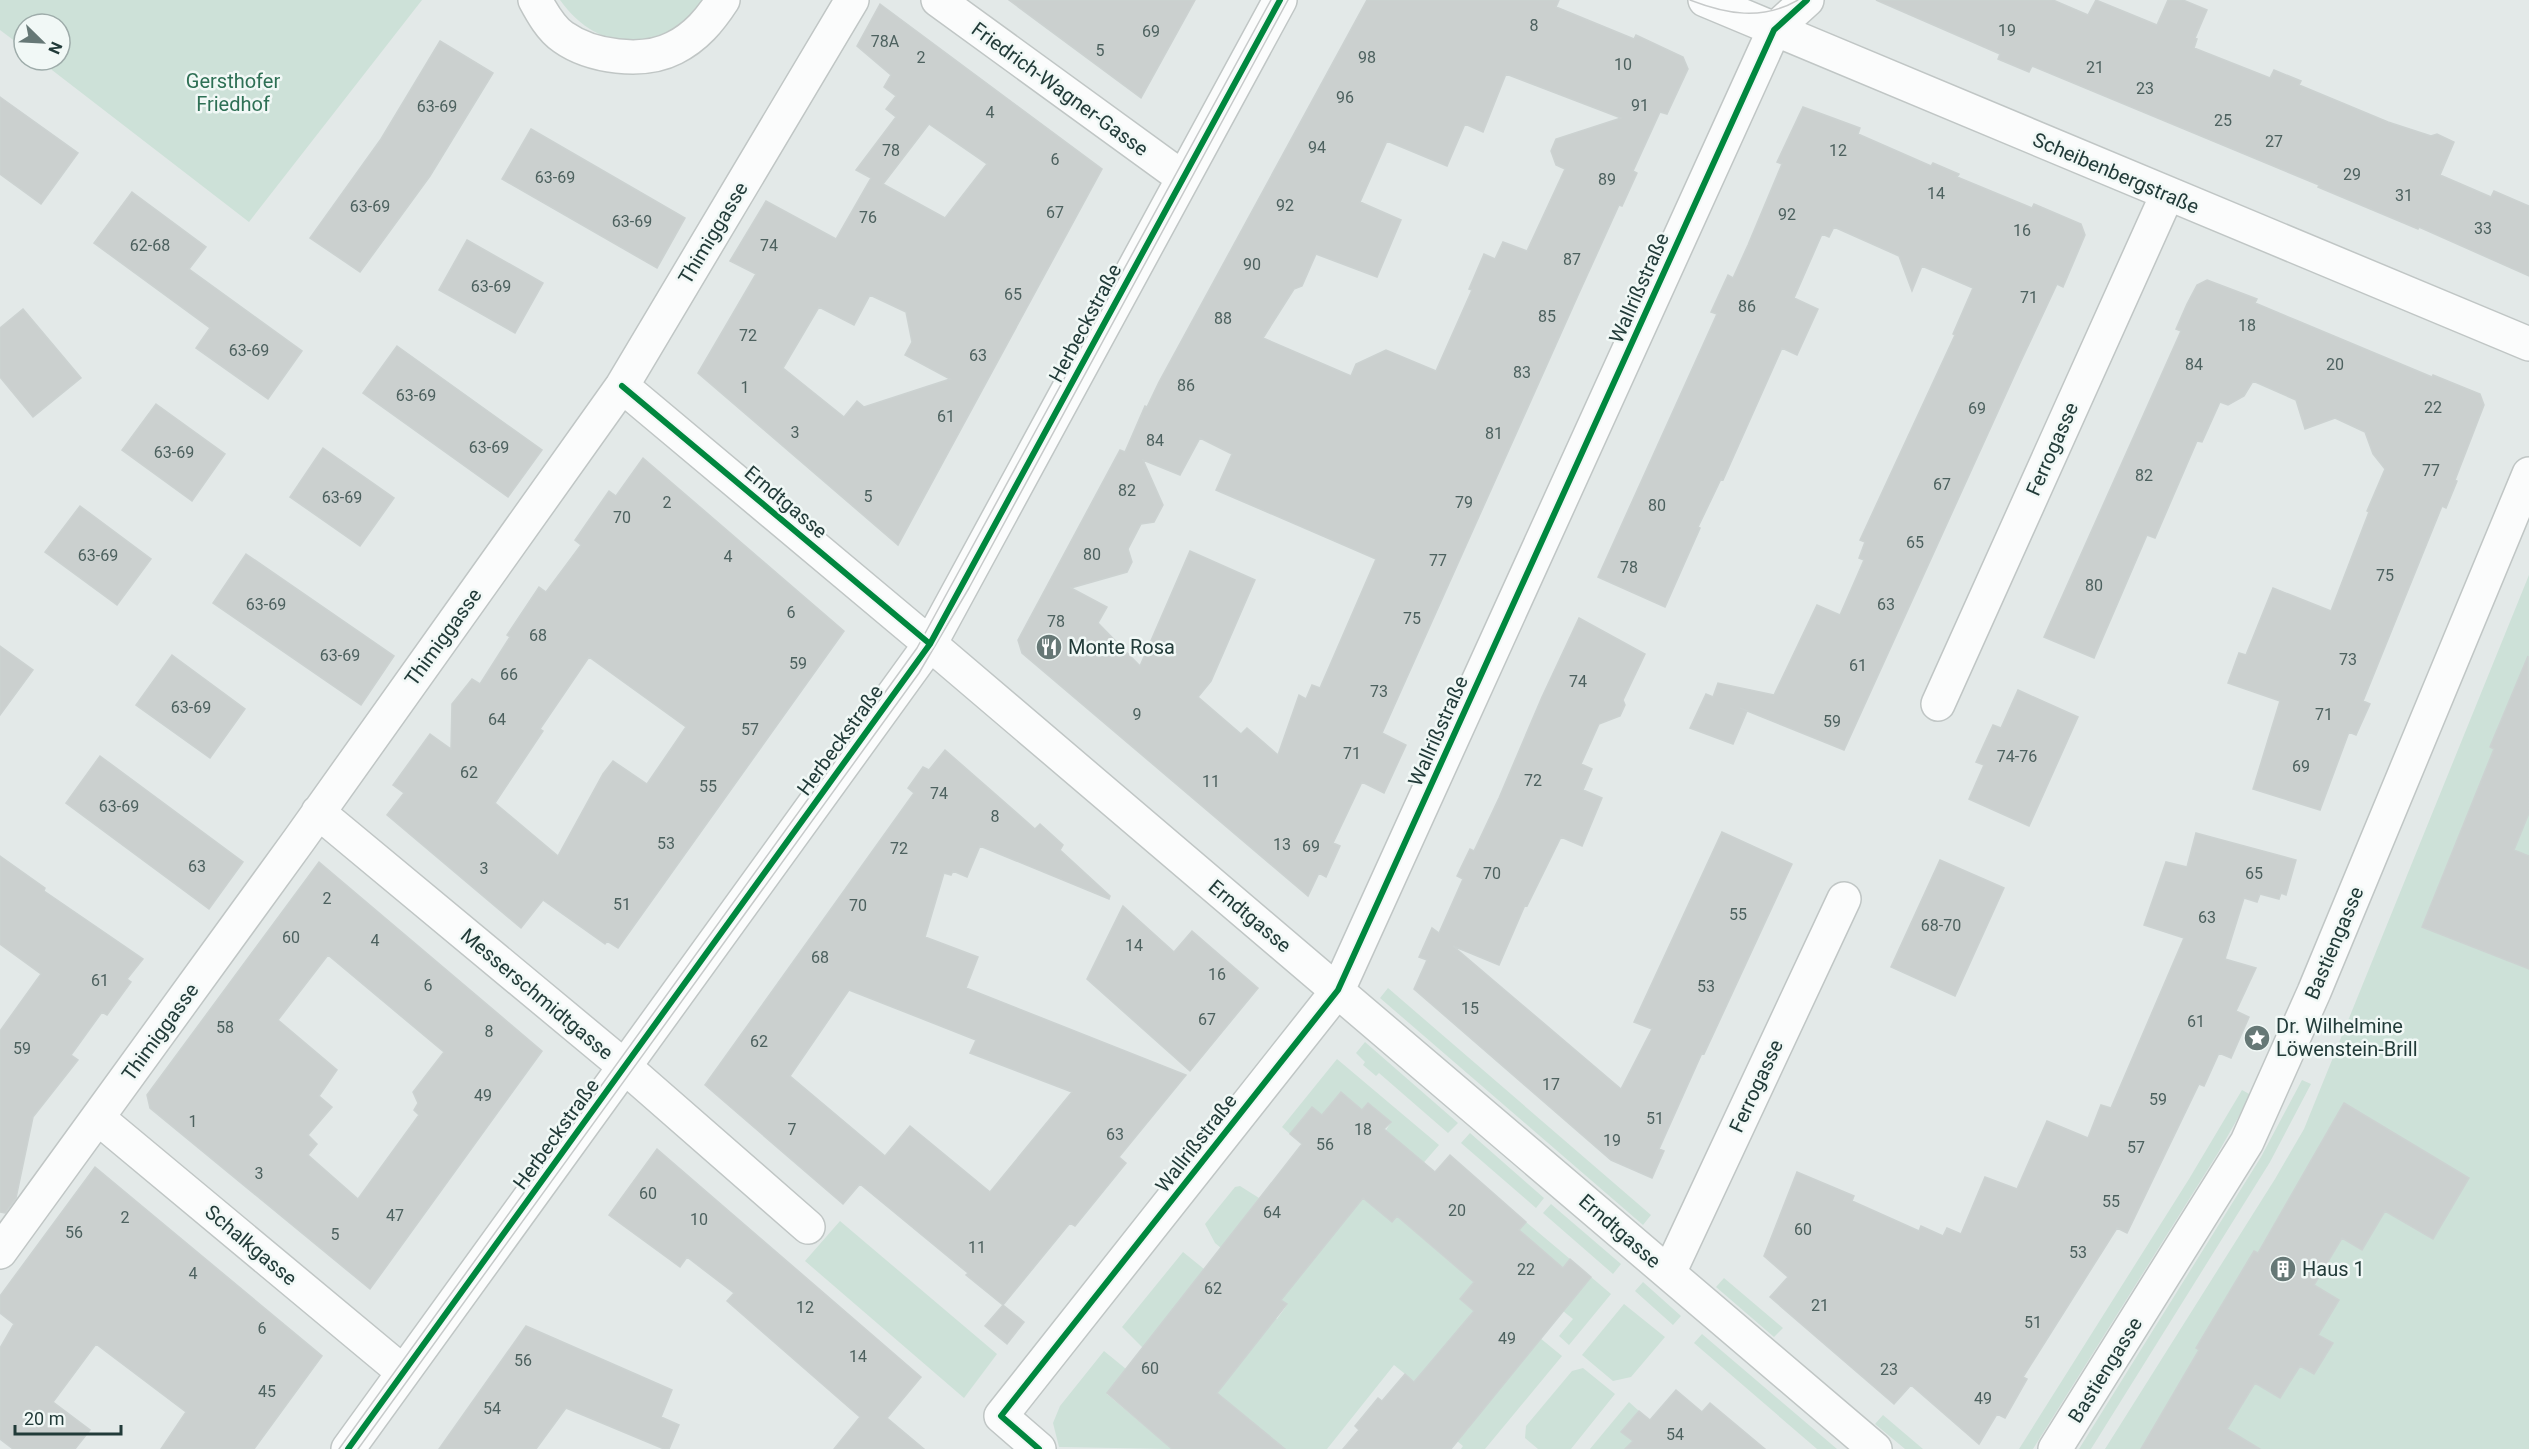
<svg xmlns="http://www.w3.org/2000/svg" width="2529" height="1449" font-family="Roboto,sans-serif">
  <rect width="100%" height="100%" fill="#e3e9e8"/>
  <path fill="#cde1d8" d="M0 0H422L249 222 39 60H60V24H24V48L0 30Z
    M560 0H710C667 52 601 58 560 0Z
    M2529 575V1449H2105L2275 1179 2304 1129Z
    M1388 988 1651 1215 1643 1225 1380 998Z
    M1365 1042 1458 1123 1448 1133 1379 1073 1376 1076 1363 1065 1365 1062 1356 1053Z
    M1337 1059 1439 1145 1381 1212 1392 1222 1397 1216 1457 1268 1477 1278 1460 1299 1474 1311 1420 1386 1394 1365 1327 1449H1285L1228 1402 1212 1403 1226 1367C1255 1352 1257 1341 1270 1314L1277 1319 1287 1305 1281 1300 1294 1283 1391 1122 1368 1103 1362 1110 1341 1092 1322 1115 1312 1107 1290 1134 1282 1127Z
    M2302 1080 2311 1084 2270 1162 2091 1449H2079L2261 1157Z
    M2242 1090 2251 1095 2218 1153 2033 1449H2019L2189 1179Z
    M1470 1133 1544 1198 1536 1208 1461 1143Z
    M1240 1186 1259 1198 1221 1248 1215 1243 1205 1224 1235 1187Z
    M1551 1204 1621 1264 1613 1274 1543 1213Z
    M840 1221 997 1354 964 1398 805 1261Z
    M1526 1222 1570 1259 1563 1268 1519 1230Z
    M1183 1252 1204 1269 1143 1348 1122 1327Z
    M1591 1277 1611 1294 1569 1345 1559 1336 1573 1319 1563 1311Z
    M1724 1278 1783 1328 1774 1337 1716 1287Z
    M1643 1282 1681 1316 1673 1325 1635 1291Z
    M1624 1304 1665 1337 1631 1377 1613 1381 1582 1355Z
    M1702 1334 1837 1449H1817L1694 1343Z
    M1540 1338 1562 1356 1485 1449H1461L1463 1446 1457 1441 1469 1428 1467 1426Z
    M1104 1351 1126 1369 1107 1394 1172 1449 1059 1447 1053 1423 1060 1406Z
    M1583 1368 1615 1394 1571 1449H1538L1525 1438 1526 1426 1572 1371Z
    M1629 1402 1639 1411 1622 1431 1633 1441 1627 1449H1590Z
    M1883 1415 1923 1449H1905L1875 1424Z"/>
  <path fill="#cbd0cf" stroke="#ccd2d1" stroke-width="1.5" fill-rule="evenodd" d="M1009 0H1195L1141 98Z
    M1367 0H1559L1556 7 1634 39 1636 35 1683 57 1688 69 1667 114 1660 112 1644 147 1633 171 1637 173 1622 206 1619 205 1579 293 1382 733 1406 745 1384 793 1362 782 1333 843 1340 846 1326 877 1319 873 1308 896 1022 653 1018 640 1120 450 1125 452 1145 406 1147 407 1159 382ZM1506 74 1621 118 1556 139 1551 151 1556 165 1565 169 1527 251 1503 242 1495 259 1484 254 1469 289 1472 290 1436 371 1386 350 1356 364 1351 376 1263 338 1294 289 1302 286 1316 254 1377 277 1401 220 1360 202 1387 141 1447 166 1465 124 1483 132ZM1200 438 1232 454 1216 490 1376 559 1320 688 1312 685 1306 699 1299 695 1278 755 1247 728 1241 734 1198 697 1211 681 1255 580 1190 551 1140 666 1098 623 1107 607 1071 588 1127 572 1132 562 1128 549 1141 524 1154 522 1163 505 1143 460 1180 475Z
    M1876 0H2053L2088 15 2096 0 2157 25 2168 0H2183L2207 10 2195 38 2197 39 2194 48 2270 78 2274 70 2301 81 2299 85 2388 122 2431 136 2437 134 2454 142 2440 175 2491 197 2494 191 2529 206V276L2419 227 2418 229 2318 187 2319 185 2032 66 2029 72 1998 59 2000 54Z
    M880 4 1102 169 898 545 698 373 756 274 730 261 766 201 836 239 871 178 856 170 896 117 886 109 896 96 884 87 891 75 857 46ZM929 124 987 164 945 218 883 184ZM870 295 906 312 912 342 905 355 950 379 864 407 857 401 844 417 783 368 819 307 854 325Z
    M440 41 493 73 430 176 360 272 310 238 381 139Z
    M0 97 78 153 41 204 0 174Z
    M1803 107 1860 128 1858 134 1931 166 1933 163 1959 174 1957 177 2032 208 2034 204 2081 224 2085 235 2063 287 2057 284 2020 363 1844 750 1740 708 1747 711 1733 744 1690 728 1706 694 1713 697 1718 683 1774 695 1817 605 1840 615 1864 560 1859 558 1865 542 1860 540 1955 335 1953 334 1973 288 1922 266 1912 291 1899 256 1834 227 1829 237 1822 234 1794 298 1818 309 1797 355 1782 348 1723 480 1721 479 1698 527 1700 528 1665 607 1598 577 1717 314 1711 312 1728 275 1733 278 1748 245 1782 164 1777 162Z
    M531 129 685 218 657 268 502 179Z
    M132 192 206 247 189 269 302 351 268 399 196 348 210 328 94 243Z
    M467 240 543 283 515 333 439 290Z
    M2207 280 2257 299 2255 303 2298 321 2432 377 2433 375 2480 394 2484 405 2455 480 2457 481 2446 508 2442 506 2363 701 2370 704 2356 735 2349 732 2320 810 2253 789 2280 701 2228 683 2239 653 2246 655 2273 588 2331 611 2369 512 2367 511 2385 469 2373 454 2365 432 2335 418 2305 429 2296 400 2253 381 2244 396 2228 405 2220 402 2202 442 2197 441 2155 538 2147 535 2094 658 2044 637 2181 331 2176 329 2187 304 2197 285Z
    M23 309 81 378 33 417 0 377V328Z
    M397 346 542 450 508 497 363 393Z
    M156 404 225 454 192 501 122 450Z
    M323 448 394 498 360 546 290 497Z
    M643 458 844 631 618 948 607 941 605 944 543 900 521 928 387 815 404 793 393 785 430 734 451 749 452 704 472 679 480 684 510 637 507 635 539 587 546 592 581 545 575 540 609 491 616 496ZM589 657 686 727 647 784 613 761 603 774 558 856 495 803 543 731 540 729Z
    M80 506 151 559 117 605 45 552Z
    M246 554 394 656 361 705 213 603Z
    M1579 618 1645 654 1623 700 1625 705 1620 716 1599 724 1581 764 1592 769 1583 790 1602 798 1582 846 1561 837 1527 906 1525 905 1499 965 1453 946 1621 1089 1652 1029 1634 1022 1722 832 1792 864 1704 1054 1702 1053 1659 1149 1664 1151 1652 1178 1611 1160 1414 989 1427 960 1419 957 1432 928 1439 933 1463 879 1457 876 1470 849 1474 851 1499 798 1542 697Z
    M0 646 33 670 0 715Z
    M172 655 245 709 210 758 136 705Z
    M2528 656 2529 813 2514 850 2529 856V969L2422 927 2494 749 2490 747Z
    M2018 690 2078 717 2029 826 1969 799 1984 765 1976 762 1993 725 2001 728Z
    M945 750 1035 829 1040 824 1063 845 1060 850 1110 896 1109 899 980 846 967 877 953 871 951 875 944 873 925 937 978 957 966 988 1186 1075 1119 1157 1126 1163 1075 1226 1070 1223 1003 1305 966 1275 968 1273 860 1184 843 1204 705 1085 914 793 908 788 923 767 929 770ZM849 990 976 1040 970 1053 1072 1092 990 1192 910 1126 885 1156 790 1076Z
    M100 756 243 862 209 909 66 803Z
    M2196 833 2296 860 2286 895 2281 893 2279 899 2260 894 2257 902 2244 898 2225 959 2256 968 2236 1011 2249 1017 2231 1058 2219 1053 2204 1086 2199 1084 2127 1233 2117 1228 2023 1377 2027 1379 2005 1418 1997 1414 1979 1444 1911 1385 1894 1404 1770 1297 1788 1277 1764 1256 1797 1172 1854 1196 1852 1201 1919 1231 1921 1226 1943 1236 1947 1228 1961 1234 1985 1177 2017 1189 2047 1121 2088 1138 2101 1105 2111 1108 2184 938 2144 925 2166 862 2187 867Z
    M0 856 45 888 44 891 143 959 127 979 131 982 107 1015 102 1012 71 1055 78 1060 33 1117 16 1198 5 1213 0 1212V1031L41 974 0 944Z
    M1940 860 2004 888 1955 996 1891 967Z
    M319 862 542 1051 370 1289 150 1108 147 1095ZM328 955 444 1052 413 1092 418 1103 414 1110 419 1115 358 1199 308 1155 317 1144 308 1135 332 1107 319 1096 337 1070 278 1020Z
    M1123 906 1174 952 1192 931 1258 988 1190 1071 1087 979Z
    M1341 1092 1362 1110 1368 1103 1391 1122 1384 1129 1435 1172 1450 1155 1526 1222 1519 1230 1563 1268 1570 1259 1591 1277 1451 1449H1343L1359 1430 1355 1426 1378 1398 1382 1401 1405 1374 1414 1382 1474 1311 1460 1299 1474 1282 1397 1216 1392 1222 1363 1198 1281 1300 1287 1304 1217 1393 1285 1449H1172L1107 1393 1302 1144 1290 1134 1312 1107 1322 1115Z
    M2344 1103 2469 1178 2433 1239 2385 1211 2362 1250 2342 1238 2314 1285 2339 1300 2318 1335 2333 1343 2314 1374 2300 1366 2280 1398 2255 1383 2227 1429 2260 1449H2141L2199 1350 2196 1348 2254 1251 2258 1253Z
    M657 1149 921 1377 887 1418 924 1449H834L860 1417 727 1301 734 1293 687 1257 680 1267 609 1215Z
    M95 1167 322 1356 254 1449H161L186 1412 96 1344 53 1402 90 1430 75 1449H13L0 1439V1348L14 1324 0 1313V1296Z
    M1003 1305 1024 1322 1007 1344 985 1326Z
    M526 1326 672 1390 661 1417 679 1425 669 1449H664L566 1408 536 1449H439Z
    M1676 1390 1702 1412 1710 1403 1765 1449H1625L1633 1441 1621 1432 1639 1411 1650 1420Z"/>
  <g fill="none" stroke-linecap="round" stroke-linejoin="round">
    <defs>
      <path id="minor" d="M535 0C542 13 551 29 563 37 591 57 643 64 674 48 696 37 710 20 723 0
        M938 0 1183 178
        M1705 0 2529 344
        M622 386 930 644 1875 1449
        M1938 704 2167 195
        M318 812 625 1067 808 1227
        M98 1118 403 1372
        M0 1252 299 840 622 386 852 0
        M1669 1273 1844 899
        M348 1449 930 644 1280 0
        M1039 1449 1001 1416 1338 990 1774 30 1807 0
        M2055 1449 2247 1142 2314 992 2529 474"/>
    </defs>
    <use href="#minor" stroke="#c0c6c5" stroke-width="36"/>
    <use href="#minor" stroke="#fbfcfc" stroke-width="33"/>
    <path stroke="#c7caca" stroke-width="1.5" d="M1690 0C1726 14 1762 21 1798 0
      M339 1449 917 648 1271 0
      M358 1449 919 673 969 588 1288 0"/>
    <defs>
      <path id="cycleway" d="M622 386 930 644
        M348 1449 930 644 1280 0
        M1039 1449 1001 1416 1338 990 1774 30 1807 0"/>
    </defs>
    <use href="#cycleway" stroke="#f1f8f6" stroke-width="10"/>
    <use href="#cycleway" stroke="#00873e" stroke-width="6"/>
  </g>
  <defs>
    <symbol id="restaurant-disc" viewBox="-11 -11 22 22"><circle r="9.5" fill="#667876" stroke="#f1f8f6"/><path d="M-5-6h1v4h1v-4h1v4h1v-4h1v5L-1.5 .5V6h-2V.5L-5-1ZM5-6V6H3V1.5H1.5Q1.5-4 5-6Z" fill="#fff"/></symbol>
    <symbol id="sight-disc" viewBox="-11 -11 22 22"><circle r="9.5" fill="#667876" stroke="#f1f8f6"/><path d="M0-6L1.8-2.2L6-1.7L2.9 1.2L3.7 5.4L0 3.3L-3.7 5.4L-2.9 1.2L-6-1.7L-1.8-2.2Z" fill="#fff"/></symbol>
    <symbol id="building-disc" viewBox="-11 -11 22 22"><circle r="9.5" fill="#667876" stroke="#f1f8f6"/><path d="M-4-6H4V6H1V3H-1V6H-4ZM-2.5-4.3h1.7v1.8h-1.7ZM.8-4.3h1.7v1.8H.8ZM-2.5-1h1.7V.8h-1.7ZM.8-1h1.7V.8H.8Z" fill="#fff"/></symbol>
  </defs>
  <g fill-rule="evenodd">
    <use href="#restaurant-disc" x="1034" y="632" width="30" height="30"/>
    <use href="#sight-disc" x="2242" y="1023" width="30" height="30"/>
    <use href="#building-disc" x="2268" y="1254" width="30" height="30"/>
  </g>
  <g text-anchor="middle" stroke-width="5" stroke-linejoin="round" paint-order="stroke">
    <g font-size="16" fill="#4d615f">
      <text x="1534" y="31">8</text>
      <text x="2007" y="36">19</text>
      <text x="1151" y="37">69</text>
      <text x="885" y="47">78A</text>
      <text x="1100" y="56">5</text>
      <text x="921" y="63">2</text>
      <text x="1367" y="63">98</text>
      <text x="1623" y="70">10</text>
      <text x="2095" y="73">21</text>
      <text x="2145" y="94">23</text>
      <text x="1345" y="103">96</text>
      <text x="1640" y="111">91</text>
      <text x="437" y="112">63-69</text>
      <text x="990" y="118">4</text>
      <text x="2223" y="126">25</text>
      <text x="2274" y="147">27</text>
      <text x="1317" y="153">94</text>
      <text x="891" y="156">78</text>
      <text x="1838" y="156">12</text>
      <text x="1055" y="165">6</text>
      <text x="2352" y="180">29</text>
      <text x="555" y="183">63-69</text>
      <text x="1607" y="185">89</text>
      <text x="1936" y="199">14</text>
      <text x="2404" y="201">31</text>
      <text x="1285" y="211">92</text>
      <text x="370" y="212">63-69</text>
      <text x="1055" y="218">67</text>
      <text x="1787" y="220">92</text>
      <text x="868" y="223">76</text>
      <text x="632" y="227">63-69</text>
      <text x="2483" y="234">33</text>
      <text x="2022" y="236">16</text>
      <text x="150" y="251">62-68</text>
      <text x="769" y="251">74</text>
      <text x="1572" y="265">87</text>
      <text x="1252" y="270">90</text>
      <text x="491" y="292">63-69</text>
      <text x="1013" y="300">65</text>
      <text x="2029" y="303">71</text>
      <text x="1747" y="312">86</text>
      <text x="1547" y="322">85</text>
      <text x="1223" y="324">88</text>
      <text x="2247" y="331">18</text>
      <text x="748" y="341">72</text>
      <text x="249" y="356">63-69</text>
      <text x="978" y="361">63</text>
      <text x="2194" y="370">84</text>
      <text x="2335" y="370">20</text>
      <text x="1522" y="378">83</text>
      <text x="1186" y="391">86</text>
      <text x="745" y="393">1</text>
      <text x="416" y="401">63-69</text>
      <text x="2433" y="413">22</text>
      <text x="1977" y="414">69</text>
      <text x="946" y="422">61</text>
      <text x="795" y="438">3</text>
      <text x="1494" y="439">81</text>
      <text x="1155" y="446">84</text>
      <text x="489" y="453">63-69</text>
      <text x="174" y="458">63-69</text>
      <text x="2431" y="476">77</text>
      <text x="2144" y="481">82</text>
      <text x="1942" y="490">67</text>
      <text x="1127" y="496">82</text>
      <text x="868" y="502">5</text>
      <text x="342" y="503">63-69</text>
      <text x="667" y="508">2</text>
      <text x="1464" y="508">79</text>
      <text x="1657" y="511">80</text>
      <text x="622" y="523">70</text>
      <text x="1915" y="548">65</text>
      <text x="1092" y="560">80</text>
      <text x="98" y="561">63-69</text>
      <text x="728" y="562">4</text>
      <text x="1438" y="566">77</text>
      <text x="1629" y="573">78</text>
      <text x="2385" y="581">75</text>
      <text x="2094" y="591">80</text>
      <text x="266" y="610">63-69</text>
      <text x="1886" y="610">63</text>
      <text x="791" y="618">6</text>
      <text x="1412" y="624">75</text>
      <text x="1056" y="627">78</text>
      <text x="538" y="641">68</text>
      <text x="340" y="661">63-69</text>
      <text x="2348" y="665">73</text>
      <text x="798" y="669">59</text>
      <text x="1858" y="671">61</text>
      <text x="509" y="680">66</text>
      <text x="1578" y="687">74</text>
      <text x="1379" y="697">73</text>
      <text x="191" y="713">63-69</text>
      <text x="1137" y="720">9</text>
      <text x="2324" y="720">71</text>
      <text x="497" y="725">64</text>
      <text x="1832" y="727">59</text>
      <text x="750" y="735">57</text>
      <text x="1352" y="759">71</text>
      <text x="2017" y="762">74-76</text>
      <text x="2301" y="772">69</text>
      <text x="469" y="778">62</text>
      <text x="1533" y="786">72</text>
      <text x="1211" y="787">11</text>
      <text x="708" y="792">55</text>
      <text x="939" y="799">74</text>
      <text x="119" y="812">63-69</text>
      <text x="995" y="822">8</text>
      <text x="666" y="849">53</text>
      <text x="1282" y="850">13</text>
      <text x="1311" y="852">69</text>
      <text x="899" y="854">72</text>
      <text x="197" y="872">63</text>
      <text x="484" y="874">3</text>
      <text x="1492" y="879">70</text>
      <text x="2254" y="879">65</text>
      <text x="327" y="904">2</text>
      <text x="622" y="910">51</text>
      <text x="858" y="911">70</text>
      <text x="1738" y="920">55</text>
      <text x="2207" y="923">63</text>
      <text x="1941" y="931">68-70</text>
      <text x="291" y="943">60</text>
      <text x="375" y="946">4</text>
      <text x="1134" y="951">14</text>
      <text x="820" y="963">68</text>
      <text x="1217" y="980">16</text>
      <text x="100" y="986">61</text>
      <text x="428" y="991">6</text>
      <text x="1706" y="992">53</text>
      <text x="1470" y="1014">15</text>
      <text x="1207" y="1025">67</text>
      <text x="2196" y="1027">61</text>
      <text x="225" y="1033">58</text>
      <text x="489" y="1037">8</text>
      <text x="759" y="1047">62</text>
      <text x="22" y="1054">59</text>
      <text x="1551" y="1090">17</text>
      <text x="483" y="1101">49</text>
      <text x="2158" y="1105">59</text>
      <text x="1655" y="1124">51</text>
      <text x="193" y="1127">1</text>
      <text x="792" y="1135">7</text>
      <text x="1363" y="1135">18</text>
      <text x="1115" y="1140">63</text>
      <text x="1612" y="1146">19</text>
      <text x="1325" y="1150">56</text>
      <text x="2136" y="1153">57</text>
      <text x="259" y="1179">3</text>
      <text x="648" y="1199">60</text>
      <text x="2111" y="1207">55</text>
      <text x="1457" y="1216">20</text>
      <text x="1272" y="1218">64</text>
      <text x="395" y="1221">47</text>
      <text x="125" y="1223">2</text>
      <text x="699" y="1225">10</text>
      <text x="1803" y="1235">60</text>
      <text x="74" y="1238">56</text>
      <text x="335" y="1240">5</text>
      <text x="977" y="1253">11</text>
      <text x="2078" y="1258">53</text>
      <text x="1526" y="1275">22</text>
      <text x="193" y="1279">4</text>
      <text x="1213" y="1294">62</text>
      <text x="1820" y="1311">21</text>
      <text x="805" y="1313">12</text>
      <text x="2033" y="1328">51</text>
      <text x="262" y="1334">6</text>
      <text x="1507" y="1344">49</text>
      <text x="858" y="1362">14</text>
      <text x="523" y="1366">56</text>
      <text x="1150" y="1374">60</text>
      <text x="1889" y="1375">23</text>
      <text x="267" y="1397">45</text>
      <text x="1983" y="1404">49</text>
      <text x="492" y="1414">54</text>
      <text x="1675" y="1440">54</text>
    </g>
    <g font-size="20" fill="#2e7055" stroke="#f1f8f6">
      <text x="233" y="88">Gersthofer<tspan x="233" dy="23">Friedhof</tspan></text>
    </g>
    <g font-size="20" fill="#223b39" stroke="#f1f8f6">
      <text transform="translate(1060 89) rotate(36)" y="7">Friedrich-Wagner-Gasse</text>
      <text transform="translate(2116 173) rotate(23)" y="7">Scheibenbergstraße</text>
      <text transform="translate(713 233) rotate(-59)" y="7">Thimiggasse</text>
      <text transform="translate(1639 288) rotate(-66)" y="7">Wallrißstraße</text>
      <text transform="translate(1085 323) rotate(-62)" y="7">Herbeckstraße</text>
      <text transform="translate(2052 449) rotate(-66)" y="7">Ferrogasse</text>
      <text transform="translate(786 502) rotate(40)" y="7">Erndtgasse</text>
      <text transform="translate(443 637) rotate(-54)" y="7">Thimiggasse</text>
      <text transform="translate(1438 731) rotate(-66)" y="7">Wallrißstraße</text>
      <text transform="translate(840 740) rotate(-54)" y="7">Herbeckstraße</text>
      <text transform="translate(1250 916) rotate(40)" y="7">Erndtgasse</text>
      <text transform="translate(2334 943) rotate(-67)" y="7">Bastiengasse</text>
      <text transform="translate(537 994) rotate(40)" y="7">Messerschmidtgasse</text>
      <text transform="translate(160 1032) rotate(-54)" y="7">Thimiggasse</text>
      <text transform="translate(1756 1086) rotate(-65)" y="7">Ferrogasse</text>
      <text transform="translate(556 1134) rotate(-54)" y="7">Herbeckstraße</text>
      <text transform="translate(1196 1143) rotate(-52)" y="7">Wallrißstraße</text>
      <text transform="translate(1620 1231) rotate(41)" y="7">Erndtgasse</text>
      <text transform="translate(251 1245) rotate(40)" y="7">Schalkgasse</text>
      <text transform="translate(2105 1370) rotate(-58)" y="7">Bastiengasse</text>
    </g>
    <g font-size="20" fill="#223b39" stroke="#f1f8f6" text-anchor="start">
      <text x="1068" y="654">Monte Rosa</text>
      <text x="2276" y="1033">Dr. Wilhelmine<tspan x="2276" dy="23">Löwenstein-Brill</tspan></text>
      <text x="2302" y="1276">Haus 1</text>
    </g>
  </g>
  <g transform="translate(42 42) rotate(114)"><circle r="28" fill="#f1f8f6" stroke="#9eacaa" stroke-width="1.5"/>
  <path d="M0-4.5L10 22L0 15L-10 22Z" fill="#667876"/>
  <text y="-9" font-size="16" font-weight="bold" text-anchor="middle" fill="#223b39">N</text>
  </g>
  <path d="M15 1425v9h106v-9" fill="none" stroke="#223b39" stroke-width="3"/>
  <text x="24" y="1425" font-size="18" fill="#223b39" stroke="#f1f8f6" stroke-width="4.5" paint-order="stroke">20 m</text>
</svg>
